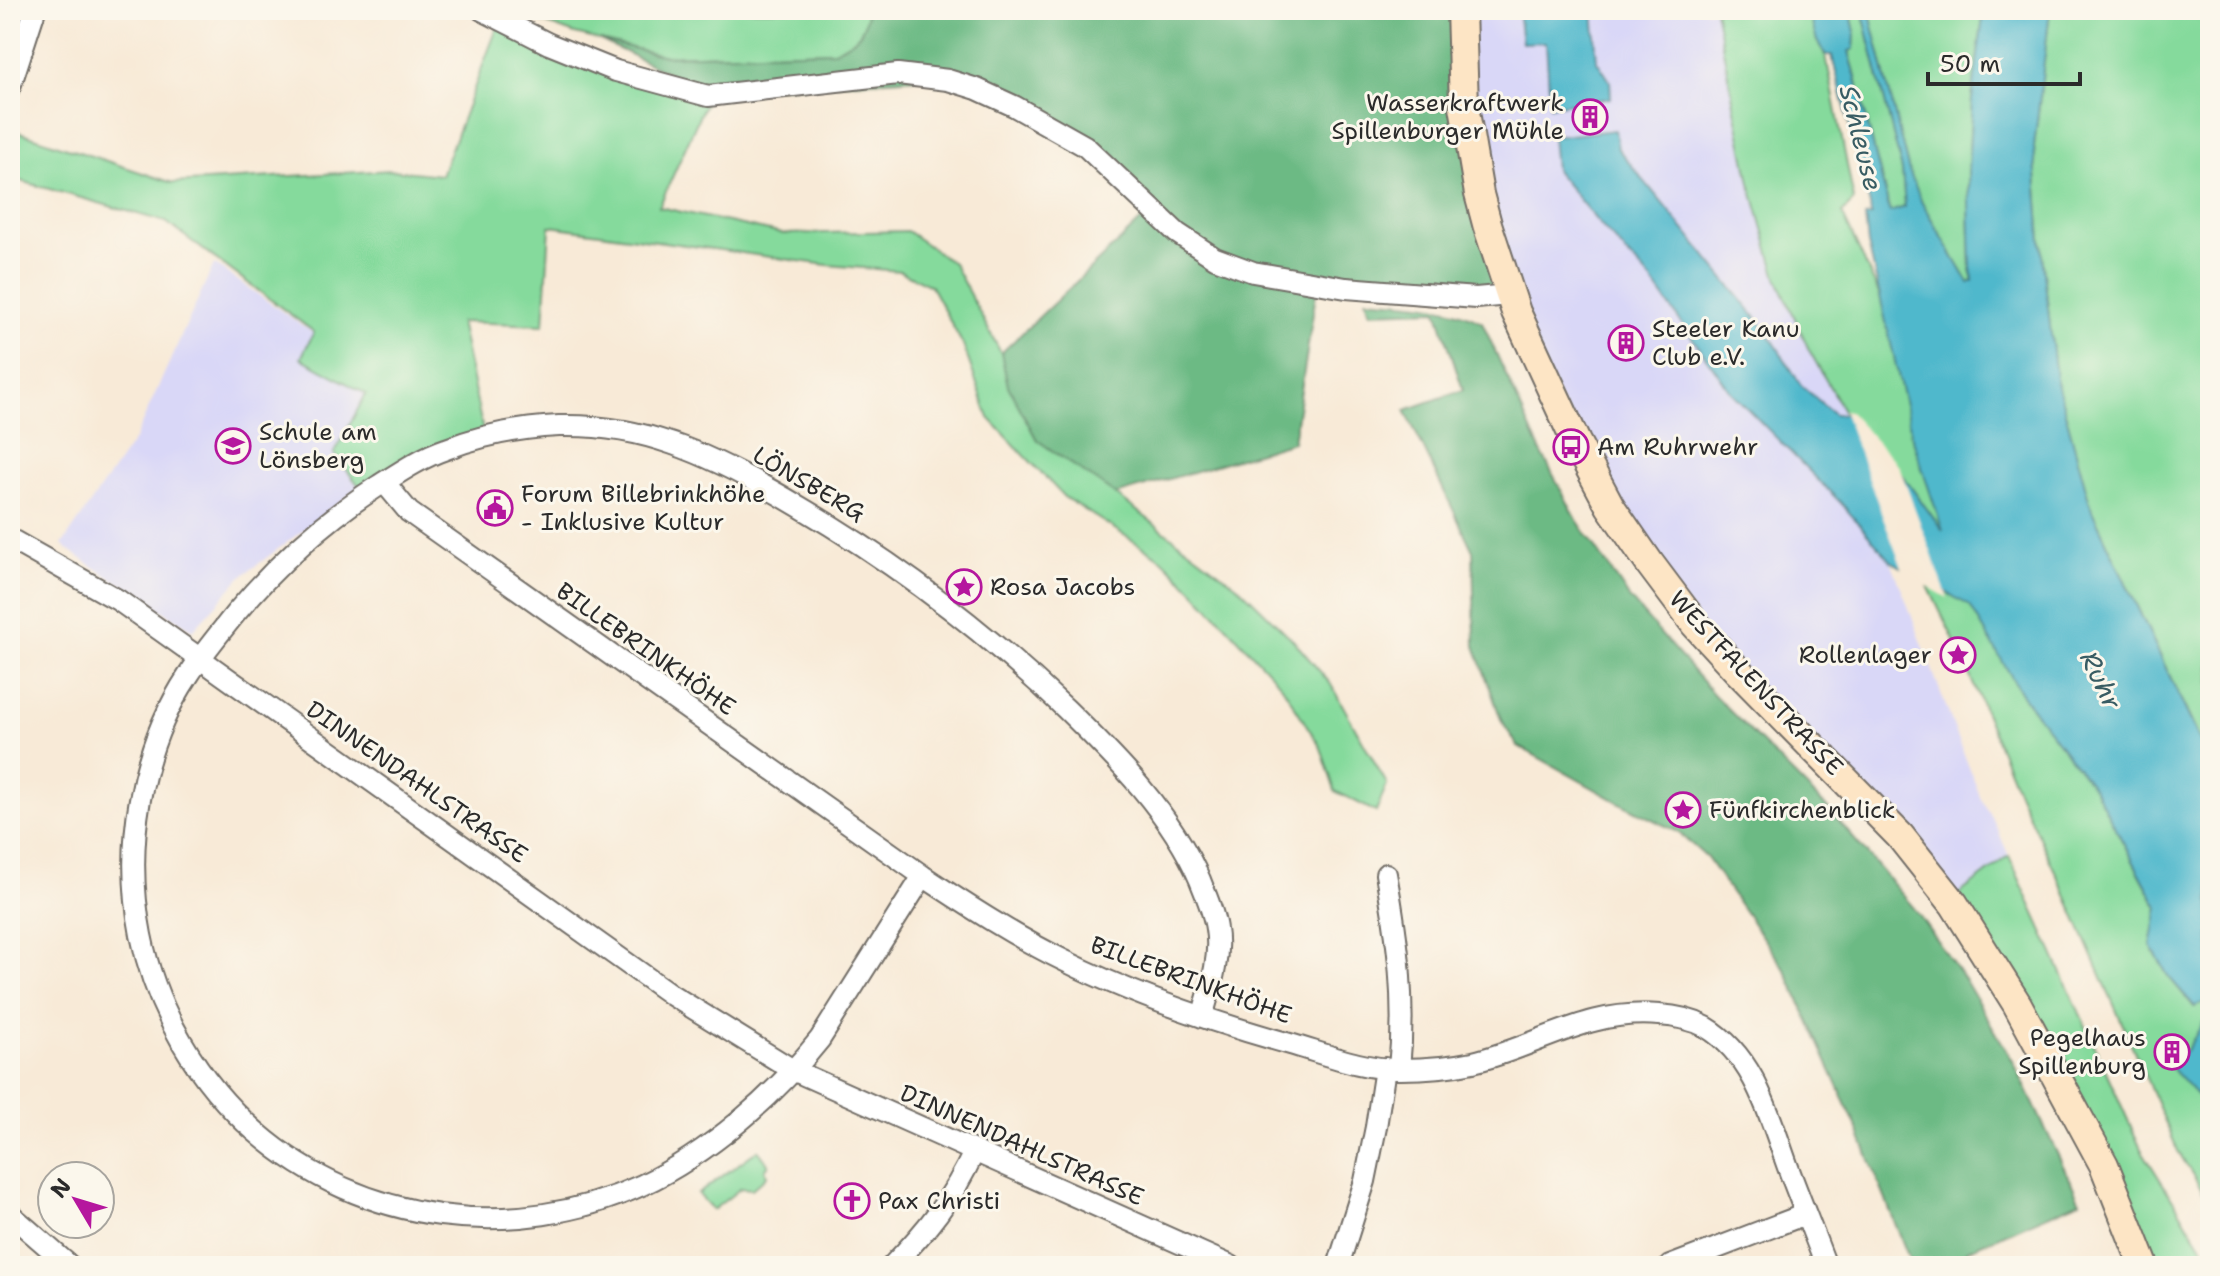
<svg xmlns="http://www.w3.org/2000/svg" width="2220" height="1276" font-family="'Shantell Sans',sans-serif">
  <rect width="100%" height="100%" fill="#fbf7ec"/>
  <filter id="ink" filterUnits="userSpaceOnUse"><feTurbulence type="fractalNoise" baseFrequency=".0125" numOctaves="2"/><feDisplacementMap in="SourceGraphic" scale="16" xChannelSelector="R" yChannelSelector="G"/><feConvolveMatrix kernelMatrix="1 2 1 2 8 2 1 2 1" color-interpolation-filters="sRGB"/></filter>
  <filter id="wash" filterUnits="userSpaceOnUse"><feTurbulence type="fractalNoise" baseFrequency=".006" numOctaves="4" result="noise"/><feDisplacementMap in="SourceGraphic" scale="32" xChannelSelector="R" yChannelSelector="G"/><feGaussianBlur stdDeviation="1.8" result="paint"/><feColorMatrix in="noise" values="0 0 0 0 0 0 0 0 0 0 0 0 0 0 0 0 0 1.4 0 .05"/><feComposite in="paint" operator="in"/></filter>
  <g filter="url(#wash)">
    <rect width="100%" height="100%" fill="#f8ead7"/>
    <path fill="#d9d7f7" d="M1462 10H1518L1522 43 1546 41 1551 106 1611 98 1610 81 1597 61 1593 10H1715L1740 133 1777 278 1809 350 1845 414H1834L1801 385 1767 331 1629 163 1620 149 1597 221 1651 280 1801 462 1841 503 1891 561 1981 799 1992 817 2009 856 1955 897 1700 621 1611 506 1517 311 1461 41Z
      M214 264 313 333 303 357 366 394 333 454 359 488 241 577 193 630 86 562 62 545 135 438Z"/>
    <path fill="#85da9c" stroke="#588264" stroke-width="2" d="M509 10H867C865 35 855 40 834 51L665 56 575 34Z
      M1715 10H1808L1817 41 1826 56 1854 201 1842 213 1881 298 1914 444 1945 534 1902 475 1845 414 1809 350 1777 278 1750 183Z
      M1850 10H1862L1902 170 1905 207 1890 212 1849 50 1854 48 1855 32Z
      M1869 10H1984L1972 99 1968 170 1971 269 1974 281 1969 283 1922 203 1908 168Z
      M2050 10H2210V761L2092 511 2056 379 2042 255 2034 147Z
      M499 23 707 99 659 207 783 234 907 231 953 263 1001 353 1116 495 1240 588 1293 640 1330 683 1387 784 1376 812 1335 791 1321 748 1282 686 1196 593 1162 559 1064 497 989 418 963 345 931 286 900 271 827 265 550 226 544 325 460 322 483 431 360 487 334 454 366 394 301 358 314 332 166 222 10 178V129L173 183 392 170 441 175Z
      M1926 582 1970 605 2024 698 2095 790 2158 908 2151 946 2168 976 2194 1007 2210 998V1014C2195 1032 2191 1052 2171 1066L2210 1110V1203L2178 1151 2062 886 2019 795 1963 659Z
      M2009 856 2141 1149 2210 1259V1266H2146L1955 897Z
      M758 1150 769 1165 765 1169 767 1176 752 1189 741 1188 713 1210 698 1194Z"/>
    <path fill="#6cba84" stroke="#4c7258" stroke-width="2" d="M867 10H1458L1508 294 1318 281 1293 442 1116 495 1037 440 1008 386 1001 353 1149 213 1085 143 947 76 708 92 600 40 665 56 834 51C855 41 865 35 867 10Z
      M1366 299C1404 302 1448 303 1482 322L1539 448 1577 520 1630 599 1714 695 1830 811 1914 908 1966 982 2013 1061 2080 1201 1967 1250 1973 1266H1912L1858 1130 1786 971 1707 858 1678 832 1620 803 1518 746 1502 722 1475 646 1473 551 1405 410 1463 390 1437 310 1370 312Z"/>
    <path fill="#4fb8cc" stroke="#3d727c" stroke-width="2" d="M1518 10H1593L1597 61 1610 81 1611 98 1550 106 1546 42 1522 43Z
      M1808 10H1850L1855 32 1854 49 1849 51 1890 212 1905 207 1902 170 1862 10H1869L1908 168 1922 203 1969 283 1974 281 1971 269 1968 170 1972 99 1984 10H2050L2034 147 2042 255 2056 379 2092 511 2210 762V998L2195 1007 2168 976 2151 946 2158 907 2095 790 2024 698 1970 606 1891 561 1841 503 1731 392 1651 280 1597 221 1555 170 1552 137 1615 130 1618 149 1767 331 1801 385 1834 414H1845L1902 475 1943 531 1914 444 1868 244 1865 217 1871 216 1870 206 1832 56H1827L1817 41Z
      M2210 1014V1110L2170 1066C2191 1052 2194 1032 2210 1014Z"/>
    <path fill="#f8ead7" d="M1843 410 1848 411 1899 466 1948 598 1904 573Z"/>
  </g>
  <g filter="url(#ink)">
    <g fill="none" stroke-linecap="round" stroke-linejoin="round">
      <defs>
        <path id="street" d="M482 10 549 44 616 71 708 96 898 74 948 80 977 89 1014 106 1085 146 1177 233 1215 258 1253 272 1346 288 1476 298 1509 295
          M10 87 35 10
          M384 482 409 512 923 876C968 906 1014 936 1063 960 1135 996 1212 1022 1290 1044 1325 1054 1364 1070 1401 1069 1425 1069 1450 1067 1473 1062 1540 1046 1586 1009 1659 1015 1676 1016 1691 1019 1706 1027 1756 1057 1770 1119 1789 1170 1801 1202 1814 1234 1826 1266
          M10 539 118 600 670 994 793 1070 1231 1266
          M1386 874C1398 940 1406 1002 1399 1069
          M923 876 820 1039C775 1096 708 1154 642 1185 515 1243 362 1225 256 1132 198 1082 156 1010 141 935 124 848 139 750 188 676 202 654 219 634 235 614 277 564 324 521 378 486 400 472 422 457 446 449 482 435 520 428 559 426 597 425 637 431 673 444 717 459 760 483 800 507 897 564 985 631 1066 709 1117 759 1171 813 1200 880 1206 896 1214 912 1216 929 1221 958 1210 989 1202 1017
          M10 1214 70 1266
          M892 1266C927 1230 953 1198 974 1152
          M1338 1266 1365 1181 1376 1127 1385 1068
          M1670 1266 1806 1214"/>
        <path id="secondary" d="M1461 10 1464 106 1479 194 1487 224 1516 312 1576 442 1610 506 1650 564 1695 624 1738 671 1900 836 1954 904 2017 1004 2104 1165 2144 1266"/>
      </defs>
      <use href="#street" stroke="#736e67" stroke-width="24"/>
      <use href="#secondary" stroke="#736e67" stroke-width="32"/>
      <use href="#street" stroke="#fff" stroke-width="20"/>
      <use href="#secondary" stroke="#fde5c5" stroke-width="28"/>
    </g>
  </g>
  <defs>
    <symbol id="building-ring" viewBox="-11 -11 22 22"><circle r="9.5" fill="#fbf7ec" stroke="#b5179e" stroke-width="1.5"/><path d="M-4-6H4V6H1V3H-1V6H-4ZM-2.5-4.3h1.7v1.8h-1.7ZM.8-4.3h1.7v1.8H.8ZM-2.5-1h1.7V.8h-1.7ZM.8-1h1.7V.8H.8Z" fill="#b5179e"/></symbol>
    <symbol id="school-ring" viewBox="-11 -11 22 22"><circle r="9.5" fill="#fbf7ec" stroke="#b5179e" stroke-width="1.5"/><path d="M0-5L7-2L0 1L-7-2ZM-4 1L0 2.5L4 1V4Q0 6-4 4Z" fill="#b5179e"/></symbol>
    <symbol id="bus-ring" viewBox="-11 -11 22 22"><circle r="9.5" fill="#fbf7ec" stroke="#b5179e" stroke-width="1.5"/><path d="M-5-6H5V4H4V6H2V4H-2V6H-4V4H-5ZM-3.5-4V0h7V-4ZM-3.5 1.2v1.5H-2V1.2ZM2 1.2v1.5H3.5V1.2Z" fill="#b5179e"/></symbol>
    <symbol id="civic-ring" viewBox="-11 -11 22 22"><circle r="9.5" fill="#fbf7ec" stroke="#b5179e" stroke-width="1.5"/><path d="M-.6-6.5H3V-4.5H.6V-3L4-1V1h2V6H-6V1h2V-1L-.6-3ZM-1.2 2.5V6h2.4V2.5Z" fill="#b5179e"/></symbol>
    <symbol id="sight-ring" viewBox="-11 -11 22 22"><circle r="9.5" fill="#fbf7ec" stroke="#b5179e" stroke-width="1.5"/><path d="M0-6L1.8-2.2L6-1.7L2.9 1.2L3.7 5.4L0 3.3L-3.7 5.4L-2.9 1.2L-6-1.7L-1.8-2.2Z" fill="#b5179e"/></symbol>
    <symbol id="church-ring" viewBox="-11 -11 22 22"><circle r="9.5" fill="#fbf7ec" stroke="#b5179e" stroke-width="1.5"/><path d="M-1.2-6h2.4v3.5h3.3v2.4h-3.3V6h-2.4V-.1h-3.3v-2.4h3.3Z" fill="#b5179e"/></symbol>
  </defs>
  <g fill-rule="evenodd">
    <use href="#building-ring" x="1570" y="97" width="40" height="40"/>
    <use href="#building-ring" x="1606" y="323" width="40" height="40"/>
    <use href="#school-ring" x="213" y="426" width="40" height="40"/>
    <use href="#bus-ring" x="1551" y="427" width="40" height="40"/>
    <use href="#civic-ring" x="475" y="488" width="40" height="40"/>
    <use href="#sight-ring" x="944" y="567" width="40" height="40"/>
    <use href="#sight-ring" x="1938" y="635" width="40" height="40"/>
    <use href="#sight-ring" x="1663" y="790" width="40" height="40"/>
    <use href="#building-ring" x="2152" y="1032" width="40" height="40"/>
    <use href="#church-ring" x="832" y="1181" width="40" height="40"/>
  </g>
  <g text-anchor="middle" stroke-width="6" stroke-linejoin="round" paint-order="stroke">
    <g font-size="24" fill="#2b2b2b" stroke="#fbf7ec" text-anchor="start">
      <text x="1564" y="111" text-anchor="end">Wasserkraftwerk<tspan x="1564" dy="28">Spillenburger Mühle</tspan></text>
      <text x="1652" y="337">Steeler Kanu<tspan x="1652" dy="28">Club e.V.</tspan></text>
      <text x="259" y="440">Schule am<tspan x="259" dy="28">Lönsberg</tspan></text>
      <text x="1597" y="455">Am Ruhrwehr</text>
      <text x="521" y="502">Forum Billebrinkhöhe<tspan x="521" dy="28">- Inklusive Kultur</tspan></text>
      <text x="990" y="595">Rosa Jacobs</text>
      <text x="1932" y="663" text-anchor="end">Rollenlager</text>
      <text x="1709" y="818">Fünfkirchenblick</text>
      <text x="2146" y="1046" text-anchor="end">Pegelhaus<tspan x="2146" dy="28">Spillenburg</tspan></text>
      <text x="878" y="1209">Pax Christi</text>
    </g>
    <g font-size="24" fill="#2b2b2b" stroke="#fbf7ec">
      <text transform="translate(809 484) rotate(30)" y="8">LÖNSBERG</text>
      <text transform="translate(646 649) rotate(35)" y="8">BILLEBRINKHÖHE</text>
      <text transform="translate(1756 683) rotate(47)" y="8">WESTFALENSTRASSE</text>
      <text transform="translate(417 782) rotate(35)" y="8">DINNENDAHLSTRASSE</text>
      <text transform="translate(1191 980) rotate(20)" y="8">BILLEBRINKHÖHE</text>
      <text transform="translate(1022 1145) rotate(24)" y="8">DINNENDAHLSTRASSE</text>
    </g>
    <g font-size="26" font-style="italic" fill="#385c63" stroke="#fbf7ec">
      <text transform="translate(1861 138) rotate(76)" y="9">Schleuse</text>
      <text transform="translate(2101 680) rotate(64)" y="9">Ruhr</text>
    </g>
  </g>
  <rect width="2220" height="1276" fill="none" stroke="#fbf7ec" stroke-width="40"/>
  <g transform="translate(76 1200) rotate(308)"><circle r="38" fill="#fbf7ec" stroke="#a8a59f" stroke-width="2"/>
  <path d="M0-6L14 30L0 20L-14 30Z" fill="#b5179e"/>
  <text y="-12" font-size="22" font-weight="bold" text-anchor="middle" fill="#2b2b2b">N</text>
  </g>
  <path d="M1928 72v12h152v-12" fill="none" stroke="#2b2b2b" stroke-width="4"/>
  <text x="1940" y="72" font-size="24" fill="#2b2b2b" stroke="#fbf7ec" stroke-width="6" paint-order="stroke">50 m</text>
</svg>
